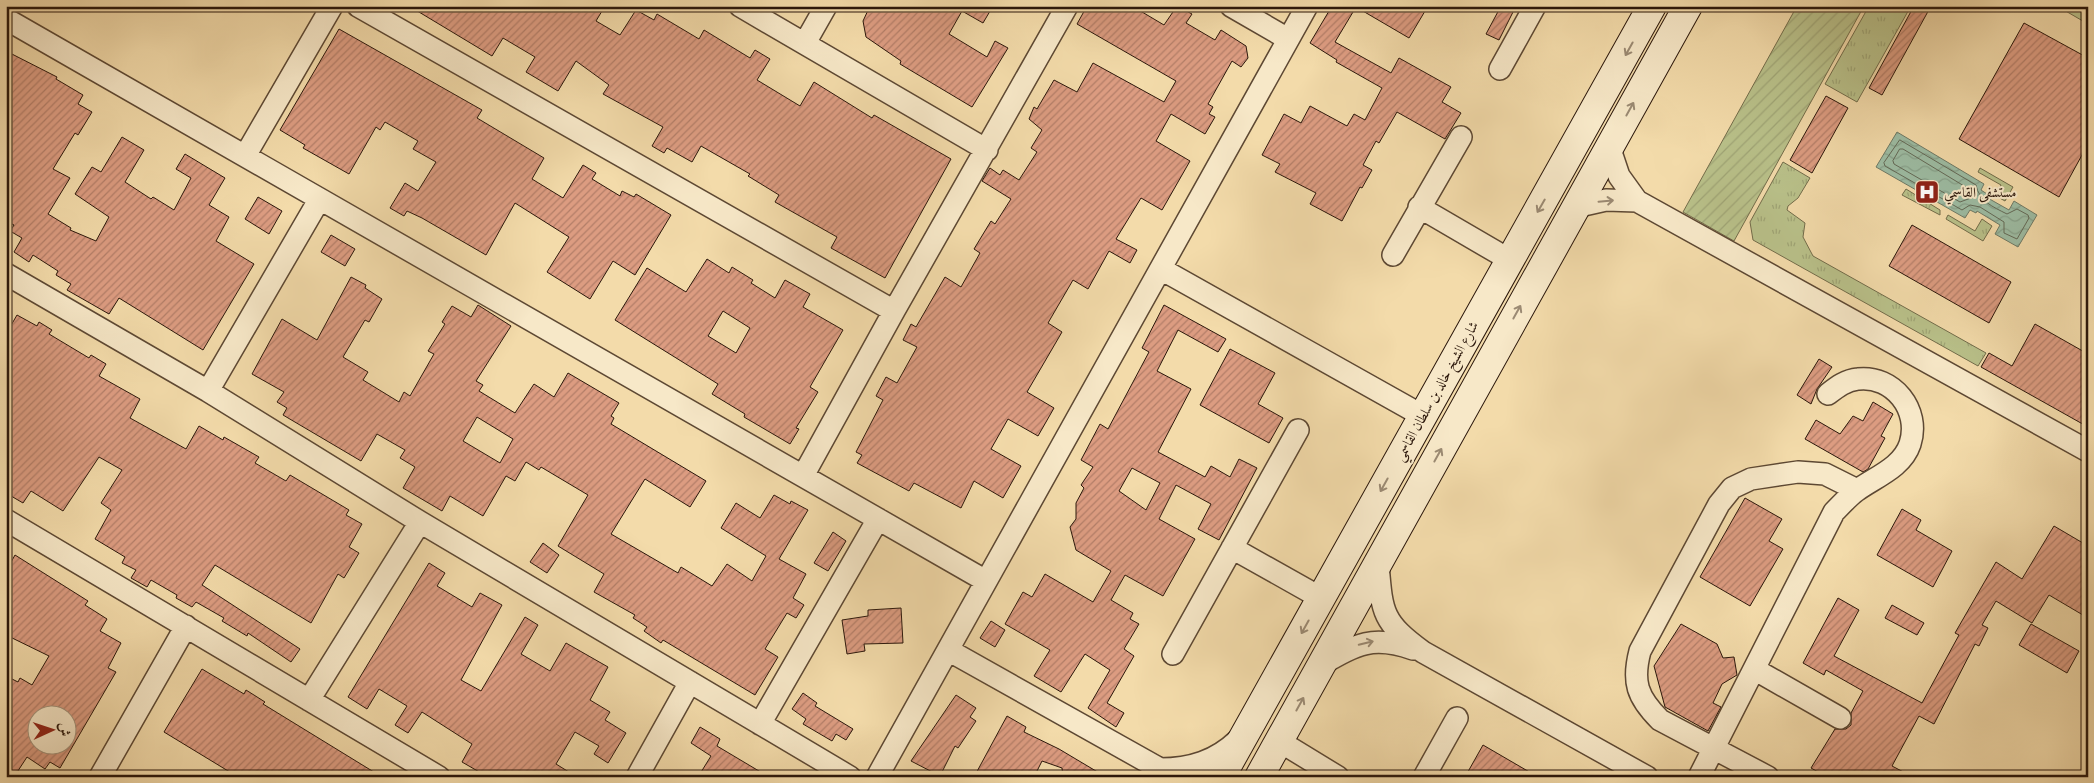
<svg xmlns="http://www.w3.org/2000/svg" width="2094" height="783" font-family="'IM FELL French Canon',Amiri,serif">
  <defs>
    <pattern id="grass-tufts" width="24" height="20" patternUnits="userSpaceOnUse" patternTransform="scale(1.25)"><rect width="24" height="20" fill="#b9c18a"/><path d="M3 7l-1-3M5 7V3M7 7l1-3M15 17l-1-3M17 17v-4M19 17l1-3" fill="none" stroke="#9fa576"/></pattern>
    <pattern id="garden-furrows" width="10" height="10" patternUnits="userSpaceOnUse" patternTransform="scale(1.25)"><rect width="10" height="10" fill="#b9c18a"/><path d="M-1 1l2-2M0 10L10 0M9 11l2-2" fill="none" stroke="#9fa576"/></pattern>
    <pattern id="water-waves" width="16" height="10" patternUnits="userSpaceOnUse" patternTransform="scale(1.25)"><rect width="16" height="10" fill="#9dbca3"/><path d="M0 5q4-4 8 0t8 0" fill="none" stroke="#87a18b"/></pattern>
    <pattern id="building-hatch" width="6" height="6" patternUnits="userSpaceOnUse" patternTransform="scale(1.25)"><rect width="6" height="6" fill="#dc9c81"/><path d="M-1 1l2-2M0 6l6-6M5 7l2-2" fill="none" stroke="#b37e68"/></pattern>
  </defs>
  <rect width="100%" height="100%" fill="#f3dbaa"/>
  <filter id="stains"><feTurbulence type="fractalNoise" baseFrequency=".004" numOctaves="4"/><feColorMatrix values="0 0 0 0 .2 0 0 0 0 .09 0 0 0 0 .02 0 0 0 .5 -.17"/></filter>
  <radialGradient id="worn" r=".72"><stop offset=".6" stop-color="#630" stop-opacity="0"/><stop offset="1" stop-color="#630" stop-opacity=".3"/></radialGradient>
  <path fill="url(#grass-tufts)" stroke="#726c4a" d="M1869 6H1911L1857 102 1825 84Z
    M2057 6H2088V24Z
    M1783 162 1810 178 1798 198 1788 206 1787 210 1805 223 1803 237 1813 256 1986 353 1978 366 1753 240 1750 222Z
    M1980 168 2013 187 2005 201 1996 196 2001 185 1978 172Z
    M1906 189 1940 210V215L1902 195Z
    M1948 215 1975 231 1982 219 1992 226 1983 241 1946 219Z"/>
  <path fill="url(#garden-furrows)" stroke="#726c4a" d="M1797 6H1864L1734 241 1683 212Z"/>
  <path fill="url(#water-waves)" stroke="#6f7a66" d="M1897 132 1984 184 1981 190 1987 194 1986 197 2009 210 2014 201 2037 215 2018 247 1995 234 2000 225 1977 211 1976 213 1970 210 1965 218 1876 167Z"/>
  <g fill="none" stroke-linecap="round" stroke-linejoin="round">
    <path stroke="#646a57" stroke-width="1" d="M1900 140 1976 185C1979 201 1993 207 2007 214L2017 209 2028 215 2029 218 2017 239 2004 233V222L1980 207 1970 205 1962 210 1885 166 1884 163Z
      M1900 149H1903L1969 189 1971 198 1960 202 1894 164 1893 161Z"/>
  </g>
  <path fill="url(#building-hatch)" stroke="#2b170b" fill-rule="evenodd" d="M409 6H605L596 21 620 35 636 10 654 20 657 14 699 39 704 30 750 58 755 50 770 59 757 80 800 106 814 82 872 118 874 115 951 159 885 278 831 248 837 237 775 202 779 195 748 176 750 174 701 146 692 162 667 148 664 153 652 146 663 127 603 94 609 85 576 61 558 91 526 72 535 57 503 38 492 56Z
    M870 6H993L983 23 962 11 949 34 987 57 995 41 1008 48 972 107 900 64 901 61 866 37 863 21Z
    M1087 6H1132L1164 25 1177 6 1192 14 1186 23 1215 40 1221 30 1246 46 1248 58 1241 67 1232 61 1208 104 1213 107 1209 114 1215 117 1205 134 1171 114 1156 141 1190 161 1162 210 1141 198 1116 239 1137 250 1130 263 1109 251 1088 289 1073 280 1048 323 1062 332 1027 392 1054 408 1038 436 1008 419 991 449 1021 466 1003 498 974 481 961 508 914 483 909 491 857 463 862 455 856 452 883 400 876 396 886 377 897 383 917 347 903 340 911 324 916 327 945 277 961 287 980 253 974 249 991 221 995 224 1011 199 982 181 990 168 1000 175 1003 170 1019 180 1037 152 1031 148 1042 130 1029 119 1034 107 1037 109 1054 80 1077 92 1093 63 1164 102 1176 81 1077 24Z
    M1332 6H1428L1409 38 1356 7 1335 42 1391 73 1399 58 1451 87 1442 102 1461 113 1445 139 1397 112 1379 143 1376 141 1363 165 1372 170 1362 188 1360 187 1342 221 1310 204 1316 193 1275 172 1280 164 1262 155 1284 114 1301 123 1310 106 1347 126 1354 114 1365 120 1382 88 1336 62 1337 60 1310 43Z
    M1501 6H1516L1499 40 1486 34Z
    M1914 6H1931L1882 95 1869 88Z
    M2024 23 2088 58V144L2059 197 1959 139Z
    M339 29 482 110 477 118 544 158 532 179 563 198 583 165 596 173 592 179 620 196 622 191 634 197 636 194 671 215 635 275 613 261 590 299 547 272 569 237 515 203 486 255 422 218 407 211 404 216 390 208 405 183 418 191 436 162 413 149 418 141 385 122 380 130 376 127 349 174 303 148 305 145 280 130Z
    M6 51 57 77 56 79 83 95 78 104 92 112 78 135 75 133 53 169 70 178 48 214 71 228 70 230 96 241 109 217 75 194 92 167 101 172 122 137 144 150 125 182 151 199 153 197 174 210 191 178 176 169 185 154 225 178 209 205 229 217 216 241 254 264 203 350 119 298 109 314 67 290 71 284 56 275 58 271 33 255 29 262 14 252 22 238 10 231 14 225 6 221Z
    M1826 96 1848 108 1812 173 1790 160Z
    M258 197 282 211 269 234 245 219Z
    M1912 225 2011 282 1989 323 1889 266Z
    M331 235 355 249 345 266 321 252Z
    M707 259 729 273 732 267 753 280 751 283 775 298 785 280 810 294 803 307 843 330 810 387 818 392 796 428 799 429 790 444 744 417 745 414 712 394 718 384 615 320 647 268 686 292ZM723 311 750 328 736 353 708 336Z
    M351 277 366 285 365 288 382 299 369 322 365 320 343 357 368 372 363 380 399 402 404 392 410 396 434 354 428 351 445 324 442 322 452 306 471 317 478 305 511 326 476 381 483 385 479 391 515 413 534 384 554 397 568 373 619 403 611 416 614 418 611 424 706 481 690 507 645 479 611 534 678 573 681 567 712 586 727 564 752 581 766 556 721 528 736 503 760 518 774 495 790 504 791 501 808 510 779 559 806 574 793 598 804 605 796 618 787 613 765 649 778 657 755 695 663 640 661 643 644 631 647 627 633 618 635 615 594 592 604 574 558 546 588 495 541 467 539 470 526 462 515 481 506 476 483 516 450 496 442 511 403 488 415 467 400 458 405 450 377 434 361 461 283 415 287 408 277 402 284 392 252 374 282 319 317 340ZM477 417 513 439 500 463 463 441Z
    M1164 305 1226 339 1218 352 1178 330 1157 371 1191 389 1158 452 1205 477 1211 466 1230 477 1239 459 1257 468 1219 540 1198 529 1211 504 1176 485 1159 519 1195 539 1163 596 1125 575 1111 600 1133 613 1130 619 1139 624 1124 649 1134 656 1107 703 1124 713 1116 727 1088 708 1110 670 1085 654 1061 692 1034 676 1050 650 1005 624 1023 592 1032 597 1045 574 1093 602 1111 571 1076 550 1070 527 1076 519V503L1084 488 1081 485 1093 467 1081 460 1100 424 1108 429 1149 352 1142 348ZM1132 468 1160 483 1146 510 1119 491Z
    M17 315 37 326 39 322 52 330 49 334 89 358 91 355 106 364 99 376 140 399 130 418 186 449 199 426 223 440 224 437 259 457 255 463 286 481 290 475 349 510 346 515 362 524 349 547 359 553 344 578 338 574 311 623 215 565 202 585 300 649 291 662 248 633 247 636 222 621 224 618 196 602 192 607 176 598 177 595 151 580 147 587 131 578 136 570 122 563 125 557 95 539 111 510 101 503 122 470 99 457 63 511 31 491 23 503 6 493V334Z
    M2035 324 2088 354V427L1981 367 1989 353 2012 366Z
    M1230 349 1275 373 1258 404 1283 418 1269 443 1200 405Z
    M1819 359 1832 367 1817 389 1811 404 1797 395Z
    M1873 402 1893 414 1881 436 1885 438 1868 469 1863 472 1805 439 1816 420 1840 434 1853 416 1863 421Z
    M1745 498 1782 519 1769 541 1783 549 1750 606 1700 577Z
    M1902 509 1921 520 1916 530 1952 551 1933 587 1877 555Z
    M2054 526 2088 546V618L2049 595 2032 623 1996 601 1982 625 1988 628 1979 646 1975 644 1934 724 1919 716 1892 766 1913 777H1827L1811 768 1835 729H1846L1851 725V713L1863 691 1826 670 1824 675 1803 663 1838 598 1859 610 1834 656 1922 703 1959 635 1955 633 1996 562 2022 579Z
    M833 532 846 541 828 571 814 563Z
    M543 543 559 555 547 573 530 562Z
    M15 555 88 601 85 605 107 619 100 631 121 643 108 668 116 672 60 768 50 762 45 769 27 757 14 777H6V676L18 682 20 678 32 685 49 656 6 635V571ZM38 716H68V746H38Z
    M429 563 445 573 437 586 472 607 480 593 502 605 461 680 481 691 525 617 538 625 521 654 550 671 566 643 608 667 590 700 610 712 605 720 626 733 608 763 594 754 599 746 575 732 556 764 577 777H488L462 762 472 744 422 712 408 733 395 725 407 706 379 689 367 709 348 697Z
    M1892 605 1924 623 1917 635 1885 618Z
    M901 608 903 643 864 644 865 651 847 654 842 620 868 616V610Z
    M991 621 1005 630 995 647 980 638Z
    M1681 624 1717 644 1723 658 1734 657 1737 675 1722 684 1713 703 1721 707 1708 731 1665 707 1654 666Z
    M2031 624 2079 651 2067 673 2019 645Z
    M202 669 244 694 246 690 265 702 263 704 382 777H238L164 732Z
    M803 693 817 703 815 706 853 729 846 740 836 734 832 741 803 724 806 719 792 709Z
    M956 695 976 708 970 717 976 721 958 748 955 746 940 776 911 761Z
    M1007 716 1026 727 1024 732 1059 749 1106 777H1063L1062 768 1042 761 1034 777H1012L1002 772 999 777H974Z
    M700 727 720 739 717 746 769 777H698L711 756 691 743Z
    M1483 745 1538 777H1465Z"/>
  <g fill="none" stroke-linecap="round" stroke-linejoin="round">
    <defs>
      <path id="minor" d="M358 6 894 311
        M740 6 987 150
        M1231 6 1288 39
        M6 19 986 581
        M805 43 826 6
        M1500 69 1535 6
        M1609 146 1619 176 1637 201 2088 451
        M245 156 332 6
        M1419 207 1510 260
        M1575 207 1606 200 1637 201
        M1393 255 1461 137
        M1161 269 1423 416
        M6 274 208 391 420 522 850 777
        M208 391 319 200
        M803 476 894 311 1067 6
        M6 520 439 777
        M1232 548 1321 598
        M1378 564C1382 613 1382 622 1423 652L1647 777
        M948 650 1160 769C1191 769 1216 761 1238 740
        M1173 654 1298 430
        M1322 664C1357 644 1373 635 1413 649
        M1754 669 1840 718
        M309 700 420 522
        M760 724 878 519
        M1279 741 1338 777
        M100 777 186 626
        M637 777 690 682
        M877 777 1307 6
        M1424 777 1457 718
        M1699 777 1834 512C1841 505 1848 497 1856 491 1875 477 1902 468 1910 444 1921 410 1893 375 1858 379 1846 380 1837 387 1828 394
        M1768 777 1660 720C1637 697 1632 682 1640 651L1719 504 1732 488 1751 479 1798 472 1825 474 1857 490"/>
      <path id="secondary" d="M1221 777 1652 6
        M1259 777 1688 6"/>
    </defs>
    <use href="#minor" stroke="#5d4833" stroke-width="24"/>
    <use href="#secondary" stroke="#2b170b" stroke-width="30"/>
    <use href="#minor" stroke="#f7e8c8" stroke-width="21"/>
    <use href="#secondary" stroke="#f7e8c8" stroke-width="28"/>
  </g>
  <defs><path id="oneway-shaft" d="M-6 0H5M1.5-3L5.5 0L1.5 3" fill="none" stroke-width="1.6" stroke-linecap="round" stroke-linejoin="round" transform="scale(1.25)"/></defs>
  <g stroke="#9b8a73">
    <use href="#oneway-shaft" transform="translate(1629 49) rotate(119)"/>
    <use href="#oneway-shaft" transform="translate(1630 109) rotate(-61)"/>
    <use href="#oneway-shaft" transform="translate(1606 201) rotate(-5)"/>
    <use href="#oneway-shaft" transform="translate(1541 206) rotate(120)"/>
    <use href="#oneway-shaft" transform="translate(1517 312) rotate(-61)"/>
    <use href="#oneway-shaft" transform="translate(1438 455) rotate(-61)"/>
    <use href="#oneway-shaft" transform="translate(1384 485) rotate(119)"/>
    <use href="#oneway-shaft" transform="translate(1305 627) rotate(119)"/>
    <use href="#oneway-shaft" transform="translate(1366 643) rotate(-14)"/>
    <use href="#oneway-shaft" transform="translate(1300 704) rotate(-61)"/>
  </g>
  <defs>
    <symbol id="hospital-square" viewBox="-11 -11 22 22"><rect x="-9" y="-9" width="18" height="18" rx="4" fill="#8f2418" stroke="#f7e8c8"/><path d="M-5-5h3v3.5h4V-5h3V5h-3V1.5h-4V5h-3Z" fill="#fff"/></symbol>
  </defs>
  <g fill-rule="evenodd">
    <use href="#hospital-square" x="1913" y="178" width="28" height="28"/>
  </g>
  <g text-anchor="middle" stroke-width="4" stroke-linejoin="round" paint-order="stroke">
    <g font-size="14" fill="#2b170b" stroke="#f7e8c8" text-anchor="start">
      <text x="1944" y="197">مستشفى القاسمي</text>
    </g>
    <g font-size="14" fill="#2b170b" stroke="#f7e8c8">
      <text transform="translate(1436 391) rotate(-61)" y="5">شارع الشيخ خالد بن سلطان القاسمي</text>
    </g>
  </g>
  <rect width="2094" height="783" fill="none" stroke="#f3dbaa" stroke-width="25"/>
  <rect x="8" y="8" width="2079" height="768" fill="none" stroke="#2b170b" stroke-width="2.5"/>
  <rect x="12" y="12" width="2069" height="758" fill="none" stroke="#2b170b"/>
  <g transform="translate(52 730) rotate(87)"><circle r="24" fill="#f7e8c8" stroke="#a5947c"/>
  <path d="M0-4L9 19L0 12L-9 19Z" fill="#8f2418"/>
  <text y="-8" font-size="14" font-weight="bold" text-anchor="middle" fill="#2b170b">ش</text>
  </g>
  <rect width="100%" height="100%" filter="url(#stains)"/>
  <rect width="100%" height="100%" fill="url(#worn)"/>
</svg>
